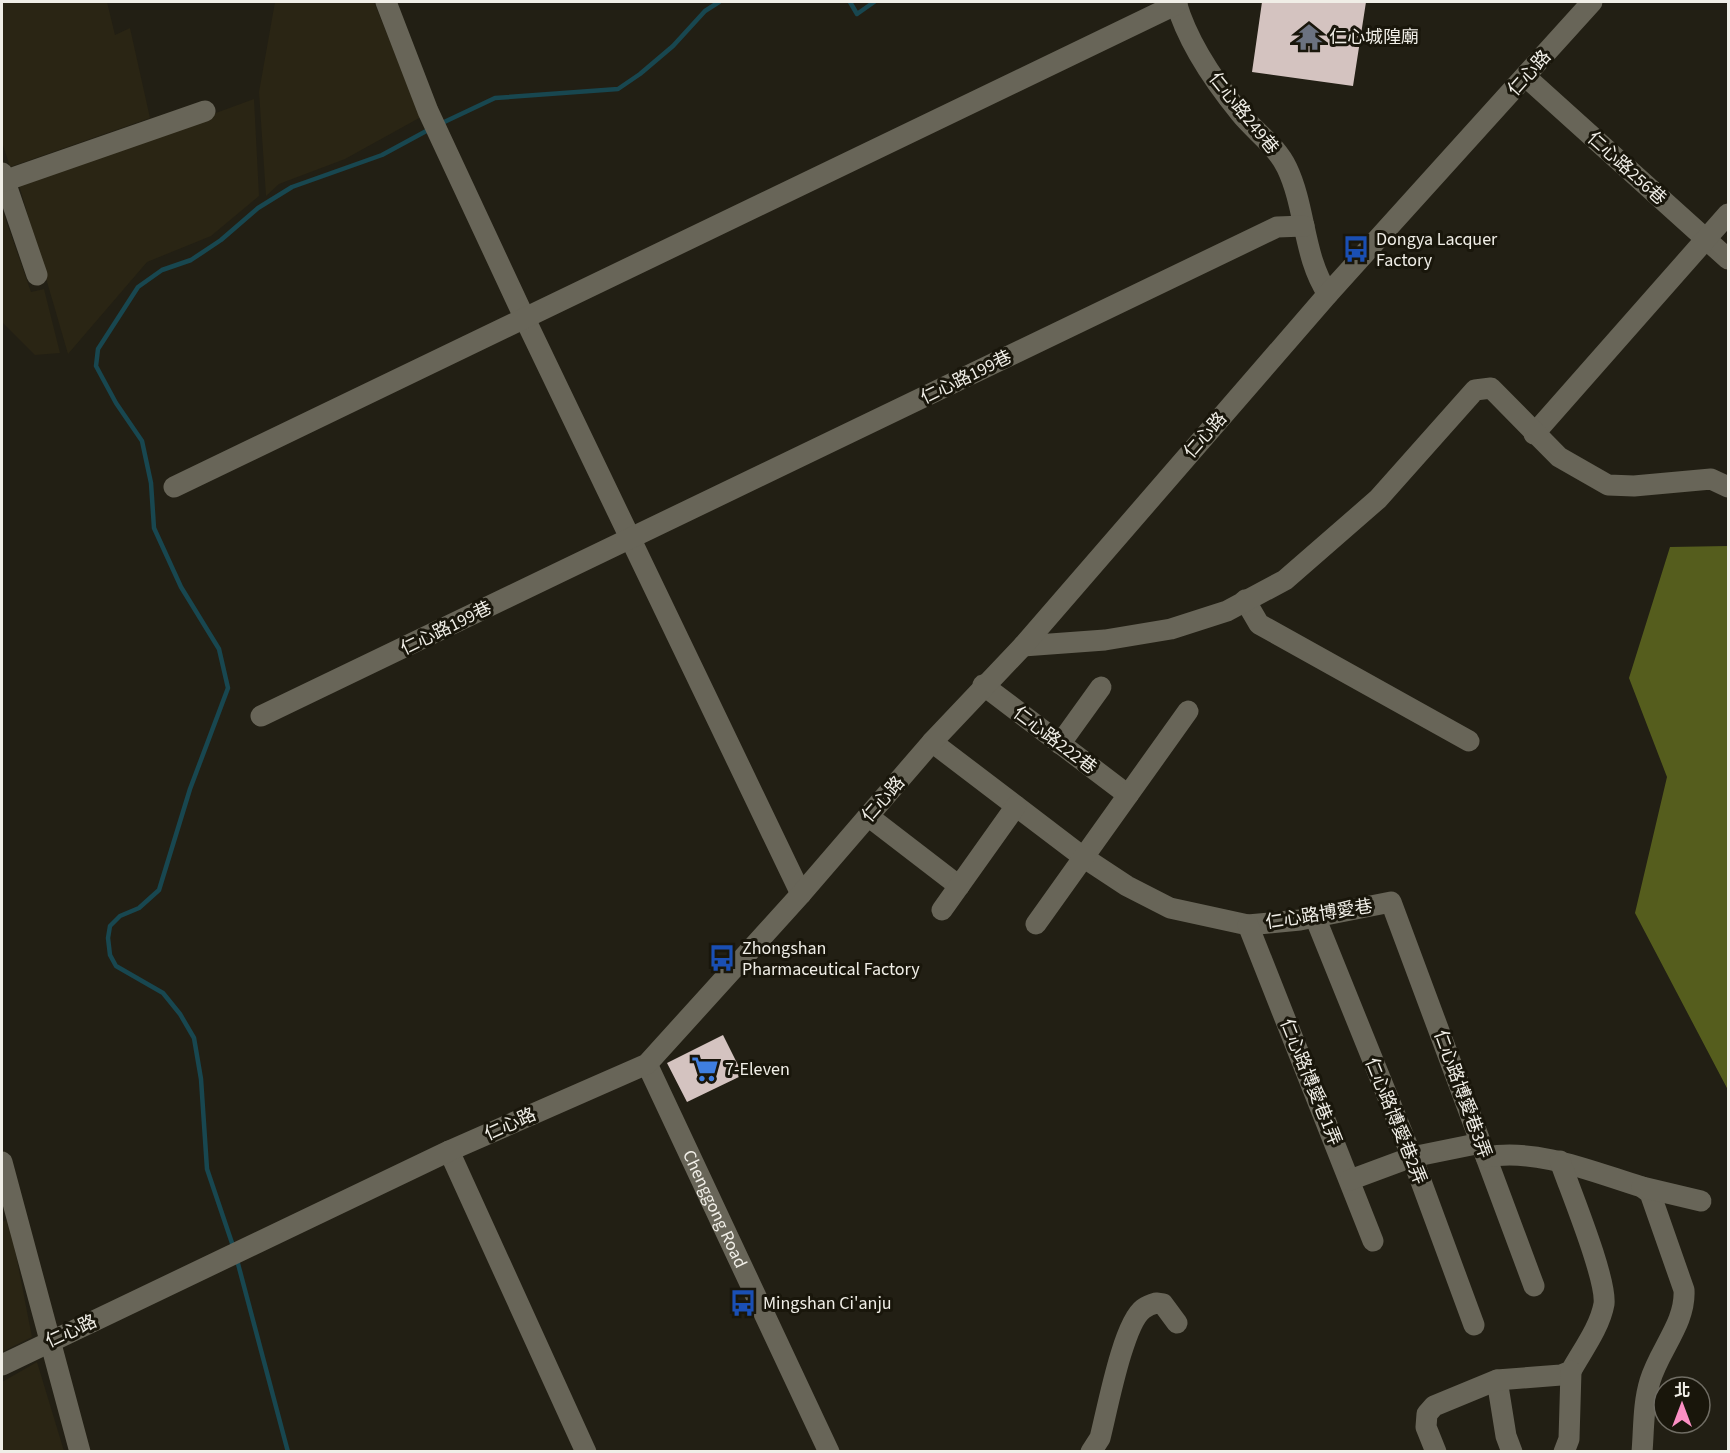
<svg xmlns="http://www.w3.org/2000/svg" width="1730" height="1453" font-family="'Source Sans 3','Noto Sans TC',sans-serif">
  <rect width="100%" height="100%" fill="#221f14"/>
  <path fill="#2a2514" d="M2 2H107L115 35 130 28 150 118 10 167 2 142Z
    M275 2H374L421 117 345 159 279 184 266 196 259 92Z
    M254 99 259 196 211 236 147 262 68 354 19 185Z
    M2 209 31 292 44 289 60 353 35 355 2 322Z
    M9 1219 32 1337 2 1352V1222Z
    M37 1362 64 1451H2V1382Z"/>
  <path fill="#555d1d" d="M1728 546V1090L1635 913 1667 777 1629 678 1670 547Z"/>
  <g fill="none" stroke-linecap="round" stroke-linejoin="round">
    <path stroke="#184750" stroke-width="4.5" d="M850 2 857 14 874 2
      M440 124 495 98 618 89 640 74 673 46 705 11 719 2
      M233 1246 207 1169 201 1079 194 1038 180 1014 163 993 116 966 110 955 108 938 110 926 120 916 139 908 159 890 190 789 228 688 219 649 181 587 154 528 151 483 142 441 116 403 96 366 98 349 138 287 162 270 191 260 221 240 258 208 292 187 382 155 430 129
      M237 1260 288 1452"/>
  </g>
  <path fill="#d4c3c0" d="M1262 2H1366L1353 86 1252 72Z
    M723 1035 743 1075 687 1102 667 1063Z"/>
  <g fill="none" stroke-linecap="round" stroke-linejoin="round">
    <g stroke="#686558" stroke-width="21">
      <path d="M386 2 428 111 525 319 801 894"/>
      <path d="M1176 2C1187 41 1214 81 1240 113 1255 132 1276 145 1287 168 1306 208 1303 257 1328 294"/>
      <path d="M1526 77 1728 259"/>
      <path d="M2 173 37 275"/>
      <path d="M4 181 205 111"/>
      <path d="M1534 434 1728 214"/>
      <path d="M174 487 1177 4"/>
      <path d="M1245 600 1259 624 1469 741"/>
      <path d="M1023 646 1105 640 1171 629 1227 611 1285 580 1378 499 1475 390 1491 388 1559 457 1608 485 1634 486 1711 479 1728 487"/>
      <path d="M983 685 1128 795"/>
      <path d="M261 716 1277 227 1304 226"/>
      <path d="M932 742 1083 857 1127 886 1170 908 1248 925 1300 920 1391 902 1534 1286"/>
      <path d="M1060 744 1101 687"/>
      <path d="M868 816 959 886"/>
      <path d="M942 910 1016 806"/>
      <path d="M1315 917 1412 1157 1474 1325"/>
      <path d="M1036 924 1188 711"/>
      <path d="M1248 925 1373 1241"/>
      <path id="s1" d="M647 1064 829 1452"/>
      <path d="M449 1151 586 1452"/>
      <path d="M1486 1157C1538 1148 1593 1172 1642 1187L1650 1193 1684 1290C1686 1323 1659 1350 1650 1381 1643 1404 1644 1428 1642 1452"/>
      <path d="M2 1162 80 1452"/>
      <path d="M1350 1180 1412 1157 1481 1143"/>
      <path d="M1642 1187 1701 1201"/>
      <path d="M2 1365 449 1151 647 1064 801 894 932 742 1023 646 1328 294 1592 2"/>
      <path d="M1497 1380 1506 1436 1512 1452"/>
      <path d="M1091 1452 1100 1438C1107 1411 1123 1324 1143 1309 1147 1306 1152 1304 1156 1303L1163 1304 1177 1323"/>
      <path d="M1436 1452 1426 1427 1427 1414 1434 1406 1497 1380 1561 1375 1571 1371C1582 1351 1600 1327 1604 1304 1607 1279 1570 1190 1560 1161"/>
      <path d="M1564 1452 1569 1439 1571 1371"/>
    </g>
  </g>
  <defs>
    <symbol id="temple-bare" viewBox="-9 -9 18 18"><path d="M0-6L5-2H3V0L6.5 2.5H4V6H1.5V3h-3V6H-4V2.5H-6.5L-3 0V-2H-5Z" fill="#6b7280" stroke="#19160b" stroke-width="2.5" paint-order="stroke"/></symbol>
    <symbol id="bus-bare" viewBox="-9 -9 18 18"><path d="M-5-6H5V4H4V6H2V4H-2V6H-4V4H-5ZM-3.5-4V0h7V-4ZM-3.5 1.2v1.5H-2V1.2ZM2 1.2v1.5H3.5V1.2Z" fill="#1a4fb4" stroke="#19160b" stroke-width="2.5" paint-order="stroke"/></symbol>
    <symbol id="supermarket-bare" viewBox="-9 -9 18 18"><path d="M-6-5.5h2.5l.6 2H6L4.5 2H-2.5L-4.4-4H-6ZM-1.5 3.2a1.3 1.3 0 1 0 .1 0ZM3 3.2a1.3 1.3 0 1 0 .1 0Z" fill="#3f7fe0" stroke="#19160b" stroke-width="2.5" paint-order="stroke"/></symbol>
  </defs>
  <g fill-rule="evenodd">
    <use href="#temple-bare" x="1290" y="18" width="38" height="38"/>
    <use href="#bus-bare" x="1337" y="230" width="38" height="38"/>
    <use href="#bus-bare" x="703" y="939" width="38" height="38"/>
    <use href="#supermarket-bare" x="686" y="1050" width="38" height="38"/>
    <use href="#bus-bare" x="724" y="1284" width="38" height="38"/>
  </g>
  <g text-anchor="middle" stroke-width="6" stroke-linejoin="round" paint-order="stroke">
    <g font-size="18" fill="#f0eee7" stroke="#19160b" text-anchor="start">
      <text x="1329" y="43">仁心城隍廟</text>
      <text x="1376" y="245">Dongya Lacquer<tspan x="1376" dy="21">Factory</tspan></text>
      <text x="742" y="954">Zhongshan<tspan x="742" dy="21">Pharmaceutical Factory</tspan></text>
      <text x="725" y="1075">7-Eleven</text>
      <text x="763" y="1309">Mingshan Ci'anju</text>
    </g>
    <g font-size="18" fill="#f0eee7" stroke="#19160b">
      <text transform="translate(1529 73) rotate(-48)" y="6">仁心路</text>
      <text transform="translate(1244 113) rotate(51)" y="6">仁心路249巷</text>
      <text transform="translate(1627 168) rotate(42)" y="6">仁心路256巷</text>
      <text transform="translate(966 377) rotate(-26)" y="6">仁心路199巷</text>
      <text transform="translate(1205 435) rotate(-49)" y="6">仁心路</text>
      <text transform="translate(446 628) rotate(-26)" y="6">仁心路199巷</text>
      <text transform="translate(1055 740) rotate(37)" y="6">仁心路222巷</text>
      <text transform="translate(883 799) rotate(-49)" y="6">仁心路</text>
      <text transform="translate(1319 914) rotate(-9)" y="6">仁心路博愛巷</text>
      <text transform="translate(1311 1082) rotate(68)" y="6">仁心路博愛巷1弄</text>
      <text transform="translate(1463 1094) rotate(70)" y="6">仁心路博愛巷3弄</text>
      <text transform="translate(1396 1121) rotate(68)" y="6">仁心路博愛巷2弄</text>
      <text transform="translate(510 1124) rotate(-24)" y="6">仁心路</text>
      <text dy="6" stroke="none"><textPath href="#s1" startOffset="160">Chenggong Road</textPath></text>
      <text transform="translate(71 1331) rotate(-25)" y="6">仁心路</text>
    </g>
  </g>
  <rect width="1730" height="1453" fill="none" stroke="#f0eee7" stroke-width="6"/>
  <g transform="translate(1682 1405)"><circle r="28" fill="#19160b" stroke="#6f6c63" stroke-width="1.5"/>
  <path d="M0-4.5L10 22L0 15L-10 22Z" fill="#fb8fc4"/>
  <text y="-9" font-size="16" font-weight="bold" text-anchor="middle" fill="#f0eee7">北</text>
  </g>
</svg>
